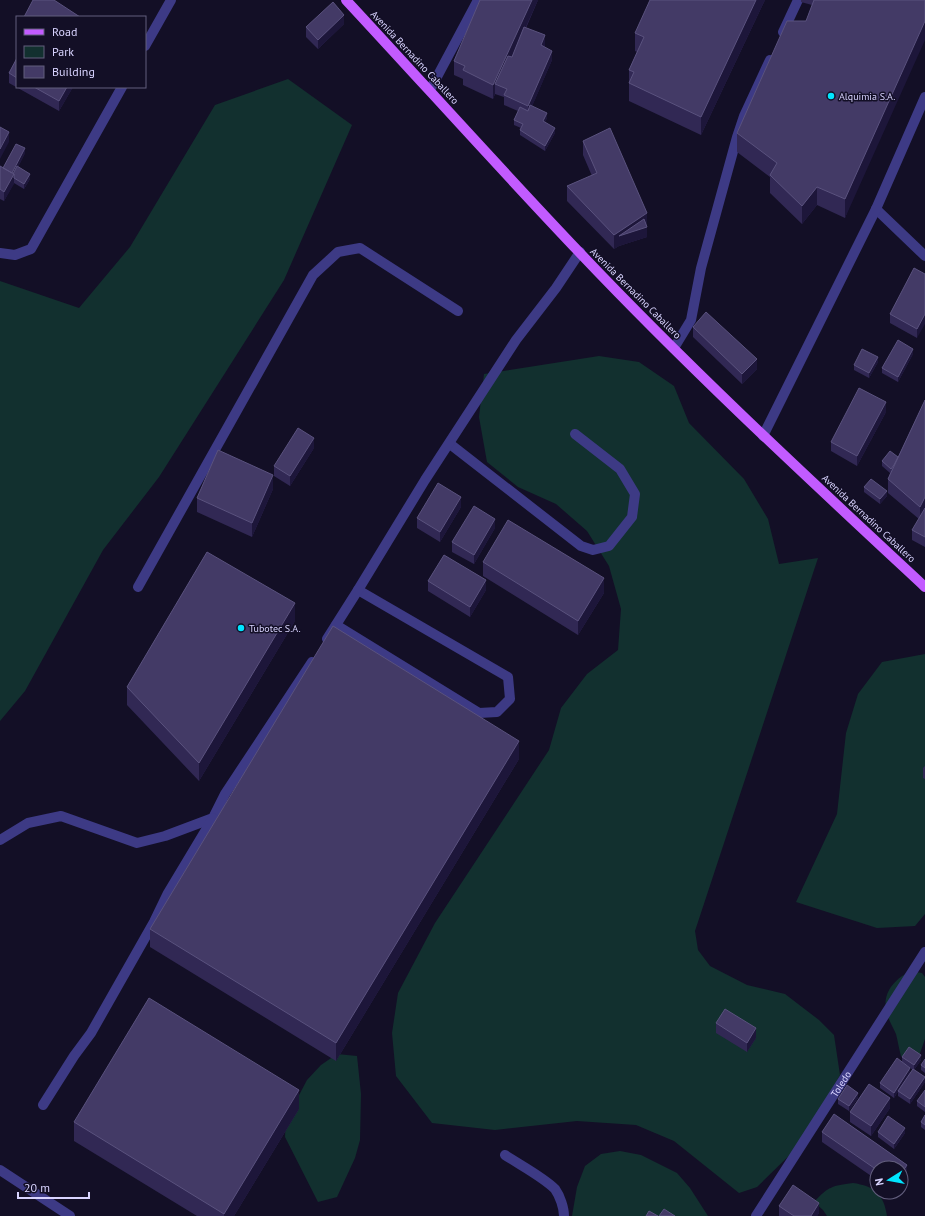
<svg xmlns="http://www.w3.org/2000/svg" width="925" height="1216" font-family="'PT Sans',sans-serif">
  <rect width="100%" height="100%" fill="#130f26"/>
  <path fill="#12302f" d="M288 79 352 125 284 280 159 477 103 550 25 691 0 721V281L79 308 130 247 215 105Z
    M599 356 639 362 674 386 689 423 744 479 768 519 779 564 818 558 695 931 698 950 710 966 747 985 785 994 819 1020 834 1035 840 1075 800 1145 757 1187 739 1193 674 1141 636 1125 577 1121 495 1130 432 1123 396 1076 392 1033 398 993 435 923 549 750 561 708 587 674 618 650 621 609 609 566 587 531 556 504 518 487 487 462 479 417 484 374Z
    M925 654V914L915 926 877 928 796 902 837 814 846 733 858 694 882 662Z
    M911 971 922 973 925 977V1039L919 1056 911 1060 901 1056C899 1049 898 1042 896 1034 893 1027 889 1021 887 1014 881 994 894 979 911 971Z
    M337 1054 357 1056 361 1094 360 1140 355 1158 337 1197 318 1202 285 1137 286 1116 297 1099 307 1080 321 1065Z
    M620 1151 641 1155 677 1173 690 1188 708 1216H572L577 1187 585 1166 601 1154Z
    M853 1183C874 1186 884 1194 887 1216H827L823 1210 814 1202C829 1186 832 1186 853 1183Z"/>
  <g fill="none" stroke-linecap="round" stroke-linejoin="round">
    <g stroke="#3d3a85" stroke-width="10">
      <path d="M783 32 798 0"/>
      <path d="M145 46 171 0"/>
      <path d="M430 90 478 0"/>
      <path d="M876 209 925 256"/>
      <path d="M0 253 15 255 31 249 122 87"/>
      <path d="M674 348 691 320 701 268 737 137 744 116 770 60"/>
      <path d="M763 436 876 209 925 97"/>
      <path d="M450 444 581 546 593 550 609 546 632 517 635 494 620 469 575 434"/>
      <path d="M138 587 313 275 338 252 360 248 458 311"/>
      <path d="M336 625 479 713 497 712 510 699 508 677 358 590"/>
      <path d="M327 639 358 590 425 480 516 340 556 288 580 252"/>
      <path d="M0 840 28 823 61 816 137 843 165 836 213 818 225 794 312 662"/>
      <path d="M43 1105 74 1056 91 1033 154 922 168 893 213 818"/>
      <path d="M505 1155C520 1165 543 1177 555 1189 560 1196 564 1208 564 1216"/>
      <path d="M0 1170 70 1216"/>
      <path id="s1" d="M756 1216 925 952"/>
    </g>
    <path stroke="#c25bff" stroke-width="10" d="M346 0C424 84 501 170 580 253 690 369 808 478 925 587"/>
  </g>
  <path fill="#312854" d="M538 0 526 28 545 45 544 47 552 60 532 106 547 118 545 122 555 133 545 151 520 135V130L521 128 514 125V120L518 111 504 105V97L495 94 493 99 463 85V79L454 75V61Z
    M765 0 701 135 629 101V70L637 52 635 51V33Z
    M801 0H925L845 218 817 205 802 224 770 193V177L737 152V133L806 21 812 5 801 2Z
    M344 24 318 49 306 37V27Z
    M17 58V87H73L59 111 9 83V73Z
    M583 141 647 227V237L619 246 614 249 567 201V186L592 176 583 155Z
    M25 153 18 167 30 179 24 189 14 183 4 201 0 199V166L3 168Z
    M925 274 917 338 890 323V314Z
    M693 327 757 369 742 384 693 337Z
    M913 354 898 382 882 373V368Z
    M878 362 869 378 854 370V365Z
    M925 400V547L912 540V530L919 519 888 493V479L890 473 882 466V461L898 457Z
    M886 412 857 466 831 451V442Z
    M314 448 290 486 274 476V466Z
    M864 487 887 496 880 504 864 492Z
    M273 489 252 537 197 512V498Z
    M461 507 440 542 417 528V518Z
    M495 528 474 564 452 552V542Z
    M483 562 604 593 578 635 483 576Z
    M428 581 486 590 470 617 428 591Z
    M295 621 199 781 127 705V687Z
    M519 759 336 1061 150 947V929Z
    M925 766V779L923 778V768Z
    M716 1023 756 1038 747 1052 716 1033Z
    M902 1057 921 1060 914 1070 925 1082 910 1104 898 1096V1091L913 1070 902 1062Z
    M925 1059V1073L921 1070V1065Z
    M910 1073 894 1098 880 1088V1083Z
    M925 1090V1112L917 1106V1101Z
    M858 1098 849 1111 838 1104V1099Z
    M890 1108 871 1136 850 1122V1112Z
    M299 1109 234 1216H197L74 1141V1122Z
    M834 1114 907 1165V1175L901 1184V1168H877V1180L822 1142V1132Z
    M925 1115V1130L921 1127V1122Z
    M878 1132 905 1133 894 1149 878 1137Z
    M779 1206 819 1213 817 1216H779Z"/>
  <path fill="#1d163a" d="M532 0H538L499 86 495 84V94L493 99V85Z
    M756 0H765L701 135V117Z
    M344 15V24L318 49V40Z
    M925 21V40L845 218V199Z
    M545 35V45L541 55V45Z
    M552 51V60L528 116V106Z
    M67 87H73L59 111V101Z
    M547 113V118L543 126V121Z
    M555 128V133L545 151V146Z
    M9 132V142L0 159V149Z
    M25 148V153L14 175V184L4 201V192L10 176Z
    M30 174V179L24 189V184Z
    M817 187V205L802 224V206Z
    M647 213V237L619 246 614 249V235Z
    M925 314V324L917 338V329Z
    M913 349V354L898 382V377Z
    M878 357V362L869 378V373Z
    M757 359V369L742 384V374Z
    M886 402V412L857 466V456Z
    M314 438V448L290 486V476Z
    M273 475V489L252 537V523Z
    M887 491V496L880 504V499Z
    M461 497V507L440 542V532Z
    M925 497V511L920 521V507Z
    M495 519V528L474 564V555Z
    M604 578V593L578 635V621Z
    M486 580V590L470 617V607Z
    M295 603V621L199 781V763Z
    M519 741V759L336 1061V1043Z
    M756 1028V1038L747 1052V1043Z
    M921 1055V1060L914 1070V1065Z
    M910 1068V1073L894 1098V1093Z
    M925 1077V1082L910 1104V1099Z
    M299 1090V1109L234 1216H224V1214Z
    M858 1093V1098L849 1111V1106Z
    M890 1098V1108L871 1136V1126Z
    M905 1128V1133L894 1149V1144Z
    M907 1165V1175L901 1184V1174Z
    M819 1203V1213L817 1216H811Z"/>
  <path fill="#433a66" stroke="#5a527e" d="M33 0H54L80 17H24Z
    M480 0H532L493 85 463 70 465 66 454 61Z
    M650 0H756L701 117 629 83 634 72 629 70 644 37 635 33Z
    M814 0H925V21L845 199 817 187 802 206 770 175 777 163 737 133 787 21H806Z
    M333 2 344 15 318 40 306 27Z
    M524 27 545 35 541 45 552 51 528 106 504 95 507 89 495 84 508 56 512 57Z
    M17 58V78L9 73Z
    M34 87H67L59 101Z
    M530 105 547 113 543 121 555 128 545 146 520 130 523 124 514 120 520 107 528 111Z
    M0 127 9 132 0 149Z
    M610 128 647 213 614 235 567 186 597 173 583 141Z
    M16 144 25 148 12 173 3 168Z
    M0 166 14 174 4 192 0 189Z
    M17 166 30 174 24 184 14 178V174H13Z
    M644 219 647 227 619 236Z
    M914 268 925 274V314L917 329 890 314Z
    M706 312 757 359 742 374 693 327Z
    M898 340 913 349 898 377 882 368Z
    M862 349 878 357 869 373 854 365Z
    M859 388 886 402 857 456 831 442Z
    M925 400V497L920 507 888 479Z
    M298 428 314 438 290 476 274 466Z
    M218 450 273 475 252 523 197 498Z
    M890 451 898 457 894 465 891 469 882 461Z
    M871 479 887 491 880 499 864 487Z
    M438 483 461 497 440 532 417 518Z
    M474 506 495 519 474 555 452 542Z
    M925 508V537L912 530Z
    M508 520 604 578 578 621 483 562Z
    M207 552 295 603 199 763 127 687Z
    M444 555 486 580 470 607 428 581Z
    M333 626 519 741 336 1043 150 929Z
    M149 998 299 1090 224 1214 74 1122Z
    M725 1009 756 1028 747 1043 716 1023Z
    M909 1047 921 1055 914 1065 902 1057Z
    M897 1058 910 1068 894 1093 880 1083Z
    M925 1059V1068L921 1065Z
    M913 1069 925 1077 910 1099 898 1091Z
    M869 1084 890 1098 871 1126 850 1112Z
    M847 1085 858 1093 849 1106 838 1099Z
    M925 1090V1107L917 1101Z
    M834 1114 907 1165 901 1174V1168H877V1170L822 1132Z
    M925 1115V1125L921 1122Z
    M888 1116 905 1128 894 1144 878 1132Z
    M793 1185 819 1203 811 1216H794L779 1206Z
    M664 1209 675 1216H659Z
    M649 1211 658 1216H646Z"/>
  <g fill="#00e5ff" stroke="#130f26" stroke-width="1.5">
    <circle cx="831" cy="96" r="4"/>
    <circle cx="241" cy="628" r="4"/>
  </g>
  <g text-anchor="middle" stroke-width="3" stroke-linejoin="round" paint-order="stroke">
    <g font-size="10" fill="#d9d4ff" stroke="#130f26">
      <text transform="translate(415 57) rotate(47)" y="4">Avenida Bernadino Caballero</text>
      <text transform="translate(636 293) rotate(45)" y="4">Avenida Bernadino Caballero</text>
      <text transform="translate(869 518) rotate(43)" y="4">Avenida Bernadino Caballero</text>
      <text dy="4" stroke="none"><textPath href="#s1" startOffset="157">Toledo</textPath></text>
    </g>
    <g font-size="10" fill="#d9d4ff" stroke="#130f26" text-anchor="start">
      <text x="839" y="100">Alquimia S.A.</text>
      <text x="249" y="632">Tubotec S.A.</text>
    </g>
  </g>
  <rect x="16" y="16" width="130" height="72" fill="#130f26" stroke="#625e7d"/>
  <rect x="24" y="29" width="20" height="6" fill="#c25bff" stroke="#625e7d"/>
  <text x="52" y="36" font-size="12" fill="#d9d4ff">Road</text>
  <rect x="24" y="46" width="20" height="12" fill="#12302f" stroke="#625e7d"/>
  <text x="52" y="56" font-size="12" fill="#d9d4ff">Park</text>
  <rect x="24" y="66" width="20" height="12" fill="#433a66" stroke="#625e7d"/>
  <text x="52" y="76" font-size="12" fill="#d9d4ff">Building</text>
  <g transform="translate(889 1180) rotate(259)"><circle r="19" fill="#130f26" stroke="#625e7d"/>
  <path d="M0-3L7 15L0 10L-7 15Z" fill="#00e5ff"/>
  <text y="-6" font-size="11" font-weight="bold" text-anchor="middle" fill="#d9d4ff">N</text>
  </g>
  <path d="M18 1192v6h71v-6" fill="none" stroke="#d9d4ff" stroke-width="2"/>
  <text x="24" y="1192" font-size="12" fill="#d9d4ff" stroke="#130f26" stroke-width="3" paint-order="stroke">20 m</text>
</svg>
